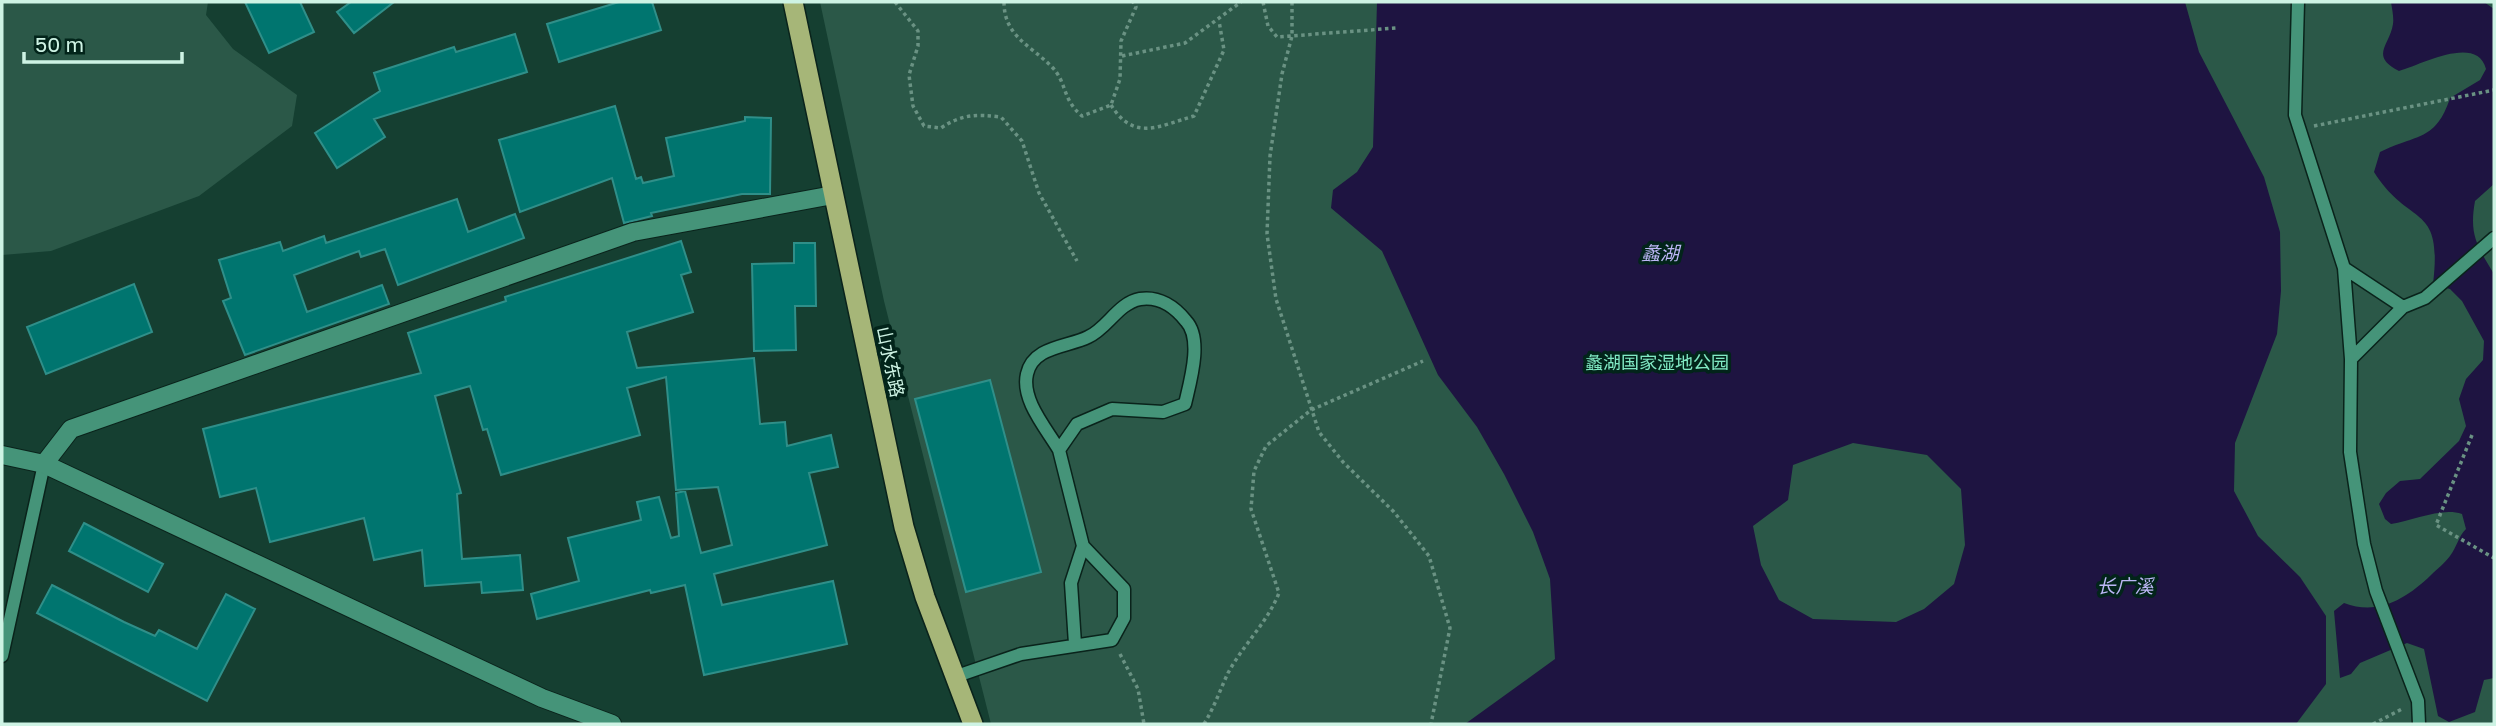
<svg xmlns="http://www.w3.org/2000/svg" width="2496" height="726" font-family="'Golos Text','Noto Sans SC',sans-serif">
  <rect width="100%" height="100%" fill="#153f31"/>
  <path fill="#2b5848" d="M2 2H208L206 15 233 49 297 95 292 126 199 196 51 251 2 255Z
    M820 2H2494V724H991L884 301Z"/>
  <path fill="#1e1441" fill-rule="evenodd" d="M1377 2H2185L2199 52 2264 177 2280 232 2281 291 2277 334 2235 443 2234 491 2258 536 2300 577 2326 616V684L2296 724H1465L1555 659 1550 579 1533 532 1504 474 1477 427 1438 375 1382 251 1331 208 1333 190 1357 172 1373 147ZM1853 443 1927 455 1961 489 1965 545 1954 584 1924 609 1896 622 1813 619 1779 600 1761 565 1753 526 1788 500 1793 465Z
    M2391 2H2484L2494 9V184L2475 201C2469 235 2477 246 2494 274V678L2484 680 2475 712 2449 722 2438 716 2424 649 2407 643 2360 663 2351 674 2340 678 2334 611 2344 603C2378 616 2406 599 2431 575 2437 569 2445 563 2450 556 2457 547 2458 537 2466 529L2462 514C2441 507 2413 521 2391 524L2385 519 2379 504 2386 493 2400 481 2420 479 2459 441 2466 426 2459 399 2466 379 2483 360 2484 341 2462 301 2450 289 2433 284C2443 201 2410 229 2374 172L2380 152C2417 134 2436 141 2450 98L2480 80 2486 69C2477 34 2421 65 2399 71 2369 56 2390 45 2393 24 2394 17 2392 9 2391 2Z"/>
  <path fill="#00756f" stroke="#2f8f89" stroke-width="2" d="M245 2H300L314 32 269 53Z
    M351 2H394L354 33 337 12Z
    M619 2H652L661 30 559 62 547 24Z
    M515 34 527 72 374 119 385 137 337 168 315 133 380 91 374 73 454 47 456 52Z
    M615 106 636 179 641 177 643 183 674 176 666 138 745 121V117L771 118 770 194H742L651 213 652 216 624 223 612 178 520 212 499 140Z
    M457 199 468 232 515 214 524 238 398 285 385 249 361 257 359 251 294 275 307 312 382 285 389 304 245 355 223 301 231 298 219 260 280 242 283 251 324 236 326 243Z
    M681 241 691 272 681 275 693 312 627 332 637 368 754 358 760 424 785 422 787 446 831 435 838 467 809 473 827 545 714 574 722 605 833 581 847 644 704 675 685 585 651 593 650 590 537 619 531 594 579 581 568 538 641 520 637 502 659 497 671 538 679 536 676 493 685 491 701 553 732 545 718 487 676 490 666 377 627 388 640 435 501 475 487 429 483 430 470 386 435 396 461 493 457 494 462 559 520 555 523 590 482 593 481 582 425 586 422 550 374 560 364 518 270 542 256 488 220 497 203 429 421 373 408 333 506 301 505 297Z
    M794 243H815L816 306H795L796 350 754 351 752 264 794 263Z
    M134 284 152 332 46 374 27 327Z
    M990 380 1041 572 966 592 915 399Z
    M84 523 163 564 148 592 69 551Z
    M52 585 124 622 155 636 159 630 197 649 226 594 255 609 207 701 37 613Z"/>
  <g fill="none" stroke-linecap="round" stroke-linejoin="round">
    <defs>
      <path id="service" d="M2298 2 2295 115 2344 268 2351 359 2350 452 2364 544 2376 591 2418 701 2419 724
        M2344 268 2403 307
        M2351 359 2403 307 2425 298 2494 238
        M1075 644 1071 583 1083 546
        M2 656 44 464
        M954 677 1021 654 1112 640 1124 618V589L1083 546 1059 450 1077 424 1112 409 1163 412 1185 404C1190 382 1203 339 1186 321 1175 307 1159 296 1140 299 1118 303 1107 329 1088 337 1068 347 1033 346 1027 374 1021 400 1046 428 1059 450"/>
      <path id="minor" d="M2 455 44 464 542 698 612 724
        M44 464 71 429 633 232 833 195"/>
      <path id="trunk" d="M793 2 904 527 925 597 973 724"/>
    </defs>
    <use href="#service" stroke="#0a231b" stroke-width="15"/>
    <use href="#minor" stroke="#0a231b" stroke-width="20"/>
    <use href="#trunk" stroke="#0a231b" stroke-width="22"/>
    <path stroke="#6a9283" stroke-width="3.5" stroke-dasharray="3.5 3.5" stroke-linecap="butt" d="M895 2 918 31V46L909 75 913 106 924 126 941 128C962 114 977 114 1001 117L1022 141 1039 193 1077 261
      M1004 2C1004 36 1030 45 1051 66 1068 83 1061 98 1082 116L1111 105 1120 79 1121 41 1136 7 1133 2
      M1263 2 1268 26 1277 37 1396 28
      M1292 2V36L1282 74 1270 156 1267 234 1276 299 1319 432 1343 462 1394 512 1429 556 1450 628 1431 724
      M1122 56 1185 43 1241 2
      M1111 105C1134 142 1159 126 1194 116L1224 50 1219 21
      M2314 126 2494 90
      M2472 435 2436 525 2494 558
      M1120 654 1138 689 1144 724
      M1204 724C1214 708 1220 690 1228 673 1243 645 1267 623 1279 593L1251 509 1254 471 1266 446 1311 410 1423 361
      M2373 724 2404 708"/>
    <use href="#service" stroke="#459479" stroke-width="12"/>
    <use href="#minor" stroke="#459479" stroke-width="18"/>
    <use href="#trunk" stroke="#a6b678" stroke-width="19"/>
  </g>
  <g text-anchor="middle" stroke-width="7" stroke-linejoin="round" paint-order="stroke">
    <g font-size="18" fill="#cef3e4" stroke="#02241a">
      <text transform="translate(890 362) rotate(78)" y="6">山水东路</text>
    </g>
    <g font-size="18" fill="#81e9c4" stroke="#02241a">
      <text x="1657" y="369">蠡湖国家湿地公园</text>
    </g>
    <g font-size="19" font-style="italic" fill="#bcb6f5" stroke="#02241a">
      <text x="1660" y="260">蠡湖</text>
      <text x="2125" y="593">长广溪</text>
    </g>
  </g>
  <rect width="2496" height="726" fill="none" stroke="#cef3e4" stroke-width="7"/>
  <path d="M24 52v10h158v-10" fill="none" stroke="#cef3e4" stroke-width="3.5"/>
  <text x="35" y="52" font-size="21" fill="#cef3e4" stroke="#02241a" stroke-width="5" paint-order="stroke">50 m</text>
</svg>
